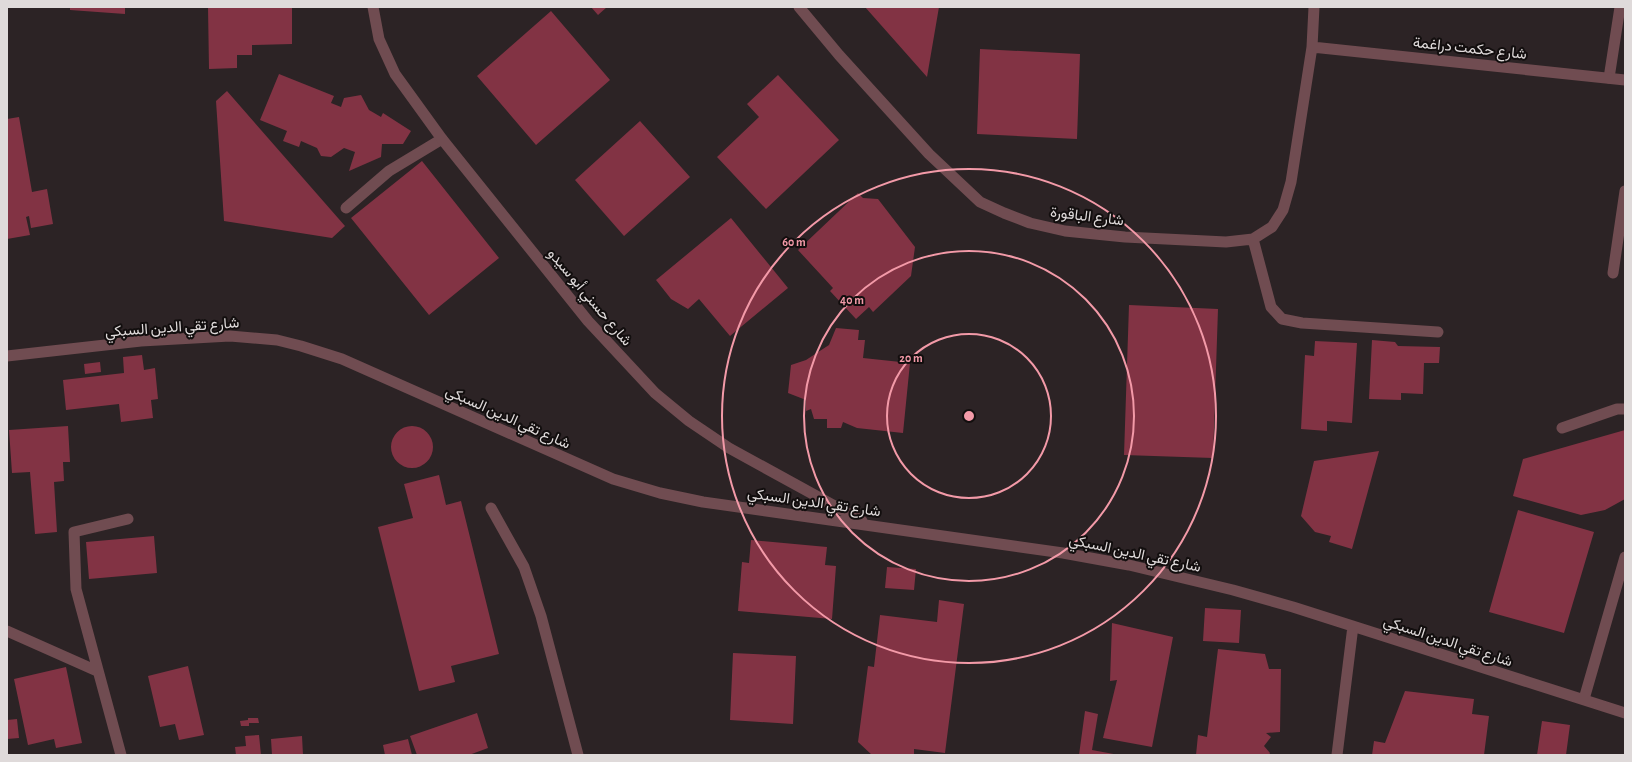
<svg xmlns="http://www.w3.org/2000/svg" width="1632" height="762" font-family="'Alegreya Sans',Vazirmatn,sans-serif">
  <rect width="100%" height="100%" fill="#2c2325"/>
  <path fill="#823344" d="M70 7H125V14L70 10Z
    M208 7H292V44L252 45V55H237V68L209 69Z
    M591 7H607L598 15Z
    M865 7H939L927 77Z
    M551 11 610 80 536 145 477 76Z
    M980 49 1080 54 1077 139 977 134Z
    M279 74 334 96 331 103 341 107 344 98 361 95 369 110 381 117 383 113 411 131 403 144H382L381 157 349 171 355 152 344 148 331 157 321 156 317 148 301 141 299 147 283 141 287 131 260 120Z
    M778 75 839 140 766 209 717 157 759 117 747 104Z
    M227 91 345 226 332 238 224 221 216 101Z
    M19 117 32 192 47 189 53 224 31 228 29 216 26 217 30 235 7 239V119Z
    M640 121 690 177 624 236 575 180Z
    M422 161 499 258 429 315 351 218Z
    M858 193 863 198 878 199 915 247 911 276 873 312 869 307 856 319 830 291 833 288 798 250Z
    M731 218 788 288 730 336 699 299 688 309 671 299 656 280Z
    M1129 305 1218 309 1213 458 1124 455Z
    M836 328 859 330 858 340H865L863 358 910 363 903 433 857 428 843 422 841 428H827V419H814L811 409 806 411V400L788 393 791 365 806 360 829 345Z
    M1372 340 1395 342 1398 346 1440 347 1439 363H1424L1423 394 1401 393V400L1369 399Z
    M1315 341 1357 343 1352 423 1327 421V431L1301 429 1305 355 1314 356Z
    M142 355 144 370 155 368 158 399 151 400 153 418 121 422 119 404 66 410 63 380 124 373 123 357Z
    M100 362 101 372 85 374 84 364Z
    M68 426 70 462H63L64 481 54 482 57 532 35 534 30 472 12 473 9 430Z
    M391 447a21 21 0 1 1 42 0a21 21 0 1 1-42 0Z
    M1625 430V499L1605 510 1581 515 1513 496 1523 459Z
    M1379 451 1352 549 1329 542 1331 536 1315 532 1301 516 1314 461Z
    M439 475 446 505 461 501 499 654 451 666 455 682 419 691 378 527 413 518 404 484Z
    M1518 510 1594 532 1564 633 1489 612Z
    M154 536 157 573 89 579 86 542Z
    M751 540 827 547 825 565 836 566 832 619 738 611 742 562 749 563Z
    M887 567 916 569 914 590 885 588Z
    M939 600 964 604 945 753 914 749V755H872L858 742 868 666 874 667 880 615 937 622Z
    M1205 608 1241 610 1239 643 1203 641Z
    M1112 623 1173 637 1152 747 1103 738 1117 680 1110 681Z
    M1218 649 1265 654 1269 669H1281L1280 732 1266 733 1271 737 1264 746 1270 753 1269 755H1196L1198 735 1207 737Z
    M733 653 796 656 793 724 730 720Z
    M188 666 204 735 179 740 175 724 160 727 148 676Z
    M66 667 82 743 56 748 54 739 28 745 14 679Z
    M1405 691 1474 699 1472 714 1489 716 1484 755H1372L1374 741 1385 743Z
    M1085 711 1098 714 1092 750 1119 755H1079Z
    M477 713 488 748 469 755H417L410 736Z
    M248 718H258L259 723H249V726H241L240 721 248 720Z
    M17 719 19 738 7 739V720Z
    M1542 721 1570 725 1566 755H1537Z
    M259 735 261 755H236L235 747 246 746 245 736Z
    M302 736 303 755H272L271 739Z
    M408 739 412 755H385L383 745Z"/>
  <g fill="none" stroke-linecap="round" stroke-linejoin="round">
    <path stroke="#704c51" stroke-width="11" d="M1609 78 1620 7
      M346 208 389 171 442 139
      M491 508 524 567 541 616 578 755
      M7 631 97 671
      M121 755 76 589 74 532 128 519"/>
    <path stroke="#704c51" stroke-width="11" d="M373 7 379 39 395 74 442 139 588 321 655 393 689 421 729 448 862 521
      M799 7 839 55 929 154 980 202 1004 213 1030 223 1065 231 1125 237 1226 242 1253 239 1272 227 1283 210 1291 182 1312 47 1314 7
      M1312 47 1625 80
      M1253 239 1271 307 1282 319 1302 323 1438 332
      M1613 273 1625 191
      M7 356 141 341 230 336 277 340 301 346 342 359 613 479 660 493 703 502 1063 553 1129 565 1233 590 1293 607 1625 713
      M1562 428 1617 409H1625
      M1584 699 1625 557
      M1337 755 1353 626"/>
  </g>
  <g fill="none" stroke="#f39aa8" stroke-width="2">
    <circle cx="969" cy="416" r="82"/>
    <circle cx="969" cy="416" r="165"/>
    <circle cx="969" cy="416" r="247"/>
  </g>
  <g text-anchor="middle" stroke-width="4" stroke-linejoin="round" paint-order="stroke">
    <g font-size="15" fill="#dfdada" stroke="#120e0e">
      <text transform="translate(1470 48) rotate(6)" y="5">شارع حكمت دراغمة</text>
      <text transform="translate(1087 216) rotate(7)" y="5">شارع الباقورة</text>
      <text transform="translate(590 297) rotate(50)" y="5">شارع حسني أبو سيدو</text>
      <text transform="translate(172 327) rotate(-4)" y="5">شارع تقي الدين السبكي</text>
      <text transform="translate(508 417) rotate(24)" y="5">شارع تقي الدين السبكي</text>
      <text transform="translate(814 502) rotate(8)" y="5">شارع تقي الدين السبكي</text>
      <text transform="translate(1135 553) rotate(12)" y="5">شارع تقي الدين السبكي</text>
      <text transform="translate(1448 641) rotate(18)" y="5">شارع تقي الدين السبكي</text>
    </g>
  </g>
  <circle cx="969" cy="416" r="6" fill="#f39aa8" stroke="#120e0e" stroke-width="2"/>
  <g font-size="12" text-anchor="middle" font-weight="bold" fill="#f39aa8" stroke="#120e0e" stroke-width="4" stroke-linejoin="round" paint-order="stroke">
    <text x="794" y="246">60 m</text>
    <text x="852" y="304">40 m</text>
    <text x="911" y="362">20 m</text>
  </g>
  <rect width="1632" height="762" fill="none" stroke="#dfdada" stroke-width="16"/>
</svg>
